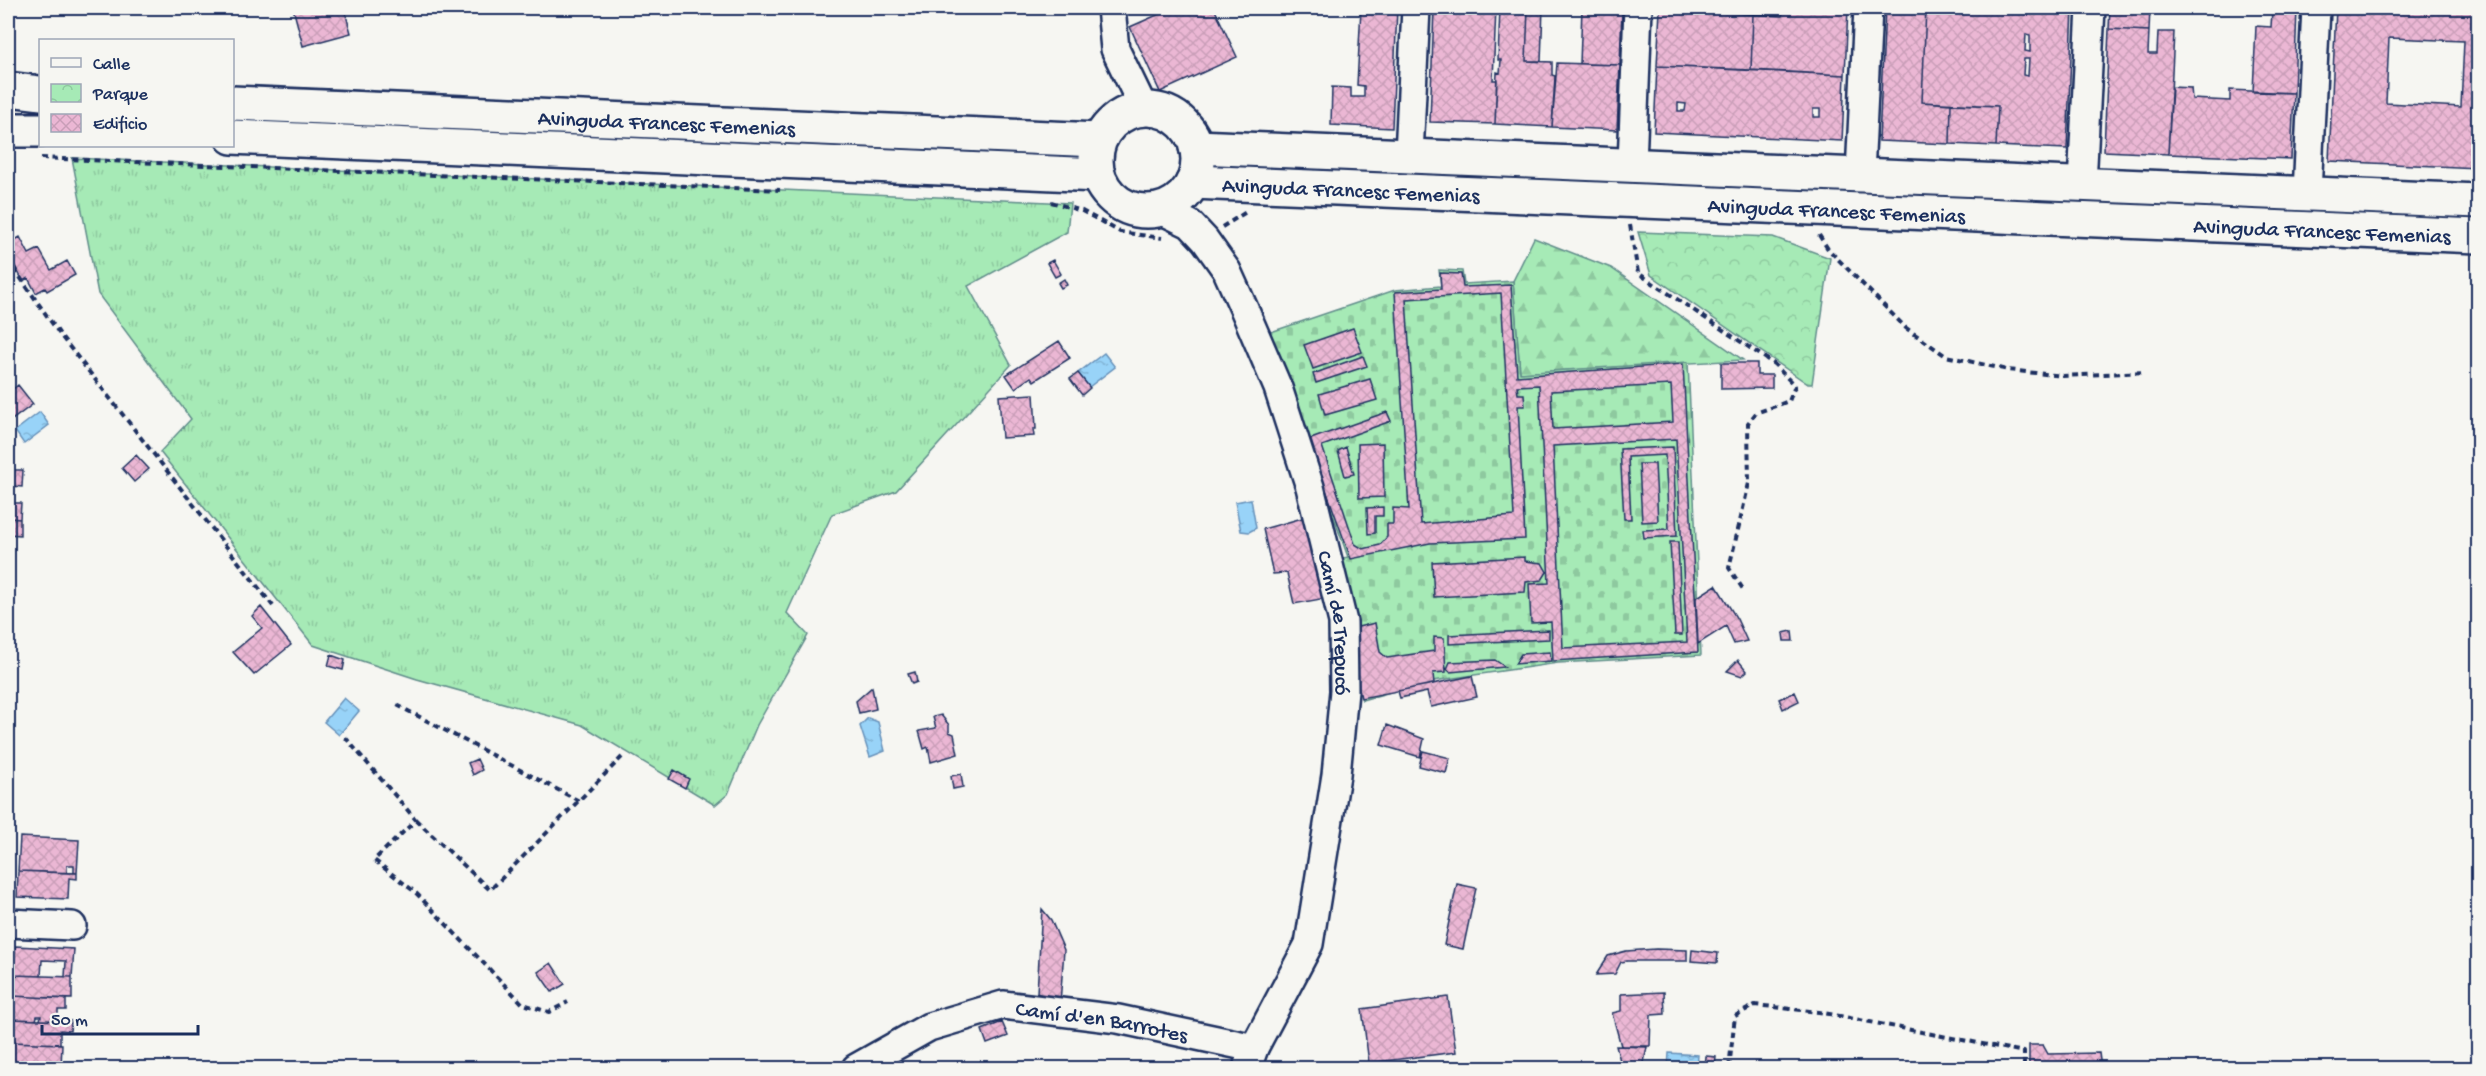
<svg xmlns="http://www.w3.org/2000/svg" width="2486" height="1076" font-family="'Gochi Hand',sans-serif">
  <defs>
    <pattern id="grass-tufts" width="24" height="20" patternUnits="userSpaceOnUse" patternTransform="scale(1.5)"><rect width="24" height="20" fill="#a6eab6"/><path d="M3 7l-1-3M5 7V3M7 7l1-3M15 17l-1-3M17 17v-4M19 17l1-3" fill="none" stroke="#8ec99f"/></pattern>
    <pattern id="forest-firs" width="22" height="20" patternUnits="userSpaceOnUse" patternTransform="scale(1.5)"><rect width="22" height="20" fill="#a6eab6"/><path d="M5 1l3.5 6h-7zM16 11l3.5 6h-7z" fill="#8ec99f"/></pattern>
    <pattern id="cemetery-stones" width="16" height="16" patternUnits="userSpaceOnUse" patternTransform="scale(1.5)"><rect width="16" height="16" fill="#a6eab6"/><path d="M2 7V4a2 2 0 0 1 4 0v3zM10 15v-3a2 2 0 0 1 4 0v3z" fill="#8ec99f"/></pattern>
    <pattern id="park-crowns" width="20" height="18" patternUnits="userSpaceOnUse" patternTransform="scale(1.5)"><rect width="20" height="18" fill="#a6eab6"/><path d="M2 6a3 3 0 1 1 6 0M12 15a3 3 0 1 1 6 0" fill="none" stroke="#8ec99f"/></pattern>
    <pattern id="water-ripples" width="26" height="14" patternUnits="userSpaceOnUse" patternTransform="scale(1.5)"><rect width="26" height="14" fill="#98d3f8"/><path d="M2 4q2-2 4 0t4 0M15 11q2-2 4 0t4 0" fill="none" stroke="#82b5d7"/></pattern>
    <pattern id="building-cross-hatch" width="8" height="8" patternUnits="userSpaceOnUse" patternTransform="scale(1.5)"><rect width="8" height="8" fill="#ebb7d4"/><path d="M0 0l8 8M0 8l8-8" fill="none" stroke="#c99eb8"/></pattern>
  </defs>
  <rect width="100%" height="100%" fill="#f6f6f2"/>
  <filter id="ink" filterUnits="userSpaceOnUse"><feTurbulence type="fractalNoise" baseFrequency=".0167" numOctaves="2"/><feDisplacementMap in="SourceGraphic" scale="12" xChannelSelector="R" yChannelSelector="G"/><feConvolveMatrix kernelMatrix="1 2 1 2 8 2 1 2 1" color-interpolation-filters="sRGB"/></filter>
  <g filter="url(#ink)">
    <path fill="url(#grass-tufts)" stroke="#608c8a" stroke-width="1.5" d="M72 158 1070 203 1067 232 968 286 1011 365 896 491 832 514 787 613 808 635 757 725 728 794 715 805 582 725 417 679 313 645 160 452 191 419 98 294Z"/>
    <path fill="url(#forest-firs)" stroke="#608c8a" stroke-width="1.5" d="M1534 238 1611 268 1743 360 1520 373 1513 281Z"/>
    <path fill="url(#cemetery-stones)" stroke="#608c8a" stroke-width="1.5" d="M1439 270 1462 271 1464 284 1513 281 1520 373 1688 362 1701 655 1558 663 1426 682 1362 700 1335 560 1348 557 1268 333 1395 290 1441 286Z"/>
    <path fill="url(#park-crowns)" stroke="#608c8a" stroke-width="1.5" d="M1638 232 1773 237 1830 258 1812 384H1808L1651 275Z"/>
    <path fill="url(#water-ripples)" stroke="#6691ba" stroke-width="1.5" d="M1104 353 1115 367 1089 387 1078 373Z
      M40 412 49 425 24 444 15 431Z
      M1251 499 1256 528 1249 532 1241 531 1235 502Z
      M344 698 359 711 339 735 324 722Z
      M868 718 878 722 885 751 870 757 860 726Z
      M1669 1053 1698 1055 1697 1068H1668Z"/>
    <path fill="url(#building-cross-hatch)" stroke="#1b2f5e" stroke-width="1.5" fill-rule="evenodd" d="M293 8H344L351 33 303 46Z
      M1173 8H1214L1237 57 1160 92 1130 27Z
      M1361 8H1397L1392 128 1331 125 1332 87 1351 88V97H1364V86L1357 85Z
      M1434 8H1496L1493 80H1497L1495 124 1430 122Z
      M1500 8H1528L1526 61 1552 62V75L1555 76 1552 127 1495 124 1497 72 1500 73 1501 60H1498Z
      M1528 8H1543L1541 61H1526Z
      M1582 8H1622L1620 65 1580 64Z
      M1660 8H1725V13L1660 10Z
      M1725 8H1785L1782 16 1725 13Z
      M1785 8H1848L1845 75 1751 70 1753 14 1782 16Z
      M1885 8H1926L1922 102 1951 104 1950 144 1879 141Z
      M1926 8H2073L2067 149 1996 146 1998 106 1922 102ZM2026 34 2030 35V52L2025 51ZM2024 59H2029L2028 76 2023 75Z
      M2110 8H2150L2149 31 2109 29Z
      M2181 8H2232V10Z
      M2232 8H2297L2294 93 2253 92 2256 26 2271 27 2272 10H2232Z
      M2336 8H2478V168L2329 161ZM2389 38 2464 41 2461 107 2386 103Z
      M1660 10 1753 14 1751 70 1657 66Z
      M2109 29 2149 31 2148 54H2157L2158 32H2174L2168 154 2104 151Z
      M1557 63 1620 65 1617 130 1552 127Z
      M1657 66 1845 75 1842 141 1654 132ZM1678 103 1686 104 1685 111H1678ZM1813 109H1820V117H1813Z
      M2172 87 2191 88 2192 99 2230 101V90L2294 93 2291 159 2168 154Z
      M1951 104 1998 106 1996 146 1950 144Z
      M20 237 29 254 39 249 51 270 67 261 75 275 47 291 45 288 36 293 28 278 23 281 8 253V244Z
      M1053 260 1061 274 1055 277 1047 263Z
      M1440 273 1461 274 1463 287 1511 285 1517 376 1683 364 1698 652 1553 661 1551 622 1531 623 1529 584 1549 583 1539 385 1517 386 1518 394H1524L1525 406H1518L1525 539 1430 543 1351 559 1308 440 1387 412 1391 421 1322 446 1355 544 1363 549 1380 545 1387 537V524H1393V508L1409 509 1395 292 1441 289ZM1501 293 1514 516 1421 524 1406 299ZM1671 385 1673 422 1553 429 1551 391ZM1676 439 1687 642 1563 648 1553 446Z
      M1064 279 1067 285 1061 288 1058 283Z
      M1353 328 1362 352 1313 369 1304 345Z
      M1059 341 1070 358 1034 381 1031 377 1015 388 1006 375Z
      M1363 356 1367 366 1316 383 1313 374Z
      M1721 363H1757V375H1772V388L1721 389Z
      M1078 373 1090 388 1082 395 1070 379Z
      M1370 379 1377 400 1325 415 1319 394Z
      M18 385 33 404 8 423V393Z
      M1034 394 1036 429H1033L1034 436 1002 438 999 396Z
      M1383 443 1384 497 1359 498 1358 444Z
      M1346 447 1354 474 1345 476 1338 451Z
      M1673 447 1677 536 1644 538 1643 530 1669 529 1665 455 1628 457 1631 519H1624L1620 449Z
      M136 455 149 469 134 482 122 468Z
      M1639 464H1655L1658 521 1642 522Z
      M14 470H23L22 487 13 486Z
      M9 503H21L20 519 8 518Z
      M1383 507V516H1375V533L1368 534 1367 508Z
      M1306 517 1326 598 1294 604 1287 573 1273 574 1263 529Z
      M8 518 20 519V535L8 534Z
      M1670 542H1678L1682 635H1675Z
      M1525 557V561L1542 563 1547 572 1542 580 1526 582 1525 592 1434 597 1432 562Z
      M1716 585 1737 619 1747 641 1734 644 1726 626 1698 644 1696 598Z
      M261 607 291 645 254 675 233 652 262 628 252 616Z
      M8 608H12L10 631 8 630Z
      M1375 623 1380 652 1387 658 1434 651V637L1444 638 1446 672 1433 673 1434 684 1361 698 1345 630Z
      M1549 630V639L1449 644V635Z
      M1792 631 1793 641H1784L1783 633Z
      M1550 652 1551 661 1515 664 1521 654Z
      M331 655 345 660 343 670 328 666Z
      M1495 660 1505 667 1450 672 1447 669 1450 662Z
      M1738 660 1747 671 1742 676 1727 671Z
      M915 672 917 682 912 684 908 674Z
      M1472 676 1477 697 1431 707 1427 692 1400 698 1398 691Z
      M872 687 876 709 859 713 856 701Z
      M1795 692 1799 701 1783 709 1779 699Z
      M941 715 949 725V732L954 734 958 754 931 762 928 747 924 749 919 731 936 728 933 717Z
      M1387 725 1424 739 1420 757 1381 745Z
      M1423 751 1450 758 1446 773 1419 766Z
      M477 759 482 770 473 775 468 763Z
      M674 770 689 779 685 788 669 779Z
      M961 774 963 787 953 789 951 776Z
      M20 837 79 840 77 873H74V865H67V873L18 871Z
      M18 871 77 873V879L69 878 68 899 17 897Z
      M1457 884 1476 888 1463 949 1444 945Z
      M1042 909 1051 920 1064 950 1060 1003 1037 993Z
      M15 946 74 949 72 977H65L66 961 42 960 41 976 14 975Z
      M1656 949 1687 950V961H1627L1621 962 1615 974 1596 975 1608 956 1626 951Z
      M1692 950 1718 953 1717 963 1691 961Z
      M551 963 565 984 552 992 538 972Z
      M14 975 72 977V999L13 996Z
      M1664 992 1665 1014 1651 1015 1650 1046H1621L1612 1013 1621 1011V994Z
      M13 996 66 999V1010H58V1021L40 1020 41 1016H37L36 1020 12 1019Z
      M1448 997 1456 1052 1369 1063 1362 1009Z
      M12 1019 71 1021 70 1031 60 1030V1044L11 1042Z
      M1002 1022 1008 1036 987 1044 982 1030Z
      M11 1042 62 1044 61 1067 10 1064Z
      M2029 1045H2043L2048 1054 2099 1053 2101 1068H2029Z
      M1616 1046 1647 1047 1643 1068H1622Z
      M1706 1056 1716 1057 1715 1068H1705Z
      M10 1064 68 1067V1068H10Z
      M95 1065 129 1067V1068H95Z"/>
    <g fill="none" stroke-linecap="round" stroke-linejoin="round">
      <defs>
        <g id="minor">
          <path d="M1111 8 1115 49 1144 109"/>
          <path d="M1409 155 1416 8"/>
          <path d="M1632 164 1638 8"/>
          <path d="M1860 174 1868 8"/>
          <path d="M2082 184 2091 8"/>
          <path d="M2307 193 2316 8"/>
          <path id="s1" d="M1159 209 1190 224 1205 240 1227 271 1245 311 1278 388 1310 487 1343 622 1344 691 1336 775 1309 944 1254 1048 1247 1068"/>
          <path d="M8 923 72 926"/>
          <path id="s2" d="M856 1068 929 1027 1003 1005 1118 1019 1254 1048"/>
        </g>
        <g id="major">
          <path d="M8 89 40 93"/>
          <path id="s3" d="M232 103 1099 140"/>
          <circle cx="1147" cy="160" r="51"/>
          <path d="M8 130H40"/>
          <path d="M232 137 1098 175"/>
          <path d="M1196 147 2478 201"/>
          <path id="s4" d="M1193 182 2478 236"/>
        </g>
      </defs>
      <use href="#minor" stroke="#1b2f5e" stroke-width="32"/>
      <use href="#major" stroke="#1b2f5e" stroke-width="38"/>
      <path stroke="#1b2f5e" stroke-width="4" stroke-dasharray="6 4.5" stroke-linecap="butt" d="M41 158 780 190
        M1051 202 1082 211 1120 232 1162 238
        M1630 225 1638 273 1774 364 1795 386 1789 401 1756 413 1748 423 1749 483 1729 568 1743 589
        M1222 227 1246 212
        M1819 235 1828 249 1906 328 1946 356 2008 370 2063 376 2145 372
        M8 260 61 336 273 606
        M397 705 579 801
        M345 737 416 820 374 860 415 892 523 1004 549 1012 568 1002
        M416 820 490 890 622 757
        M1729 1068 1735 1016 1755 1005 1819 1012 2024 1052V1068"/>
      <use href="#minor" stroke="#f6f6f2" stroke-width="27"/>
      <use href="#major" stroke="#f6f6f2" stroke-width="33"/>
    </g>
  </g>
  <g text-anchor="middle" stroke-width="5" stroke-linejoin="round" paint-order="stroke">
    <g font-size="22" fill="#1b2f5e" stroke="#f6f6f2">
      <text dy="8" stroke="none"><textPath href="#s3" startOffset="435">Avinguda Francesc Femenias</textPath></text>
      <text dy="8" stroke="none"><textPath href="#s4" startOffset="158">Avinguda Francesc Femenias</textPath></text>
      <text dy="8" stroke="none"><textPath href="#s4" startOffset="644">Avinguda Francesc Femenias</textPath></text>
      <text dy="8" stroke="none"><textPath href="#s4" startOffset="1130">Avinguda Francesc Femenias</textPath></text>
      <text dy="8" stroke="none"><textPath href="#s1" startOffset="465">Camí de Trepucó</textPath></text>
      <text dy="8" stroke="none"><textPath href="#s2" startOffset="261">Camí d'en Barrotes</textPath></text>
    </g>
  </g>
  <rect width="2486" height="1076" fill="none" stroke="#f6f6f2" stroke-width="30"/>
  <rect x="15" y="15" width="2456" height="1046" fill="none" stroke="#1b2f5e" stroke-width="2" filter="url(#ink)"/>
  <rect x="39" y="39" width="195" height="108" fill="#f6f6f2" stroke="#9ea6b7" stroke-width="1.5"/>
  <rect x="51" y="58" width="30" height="9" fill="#f6f6f2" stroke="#9ea6b7" stroke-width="1.5"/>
  <text x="93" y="69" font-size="18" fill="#1b2f5e">Calle</text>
  <rect x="51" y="84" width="30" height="18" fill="url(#park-crowns)" stroke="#9ea6b7" stroke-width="1.5"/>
  <text x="93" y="99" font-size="18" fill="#1b2f5e">Parque</text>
  <rect x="51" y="114" width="30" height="18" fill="url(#building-cross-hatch)" stroke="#9ea6b7" stroke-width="1.5"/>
  <text x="93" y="129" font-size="18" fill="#1b2f5e">Edificio</text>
  <path d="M42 1025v9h156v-9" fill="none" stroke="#1b2f5e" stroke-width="3"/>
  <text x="51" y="1025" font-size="18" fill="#1b2f5e" stroke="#f6f6f2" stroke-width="4.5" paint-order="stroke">50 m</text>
</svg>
